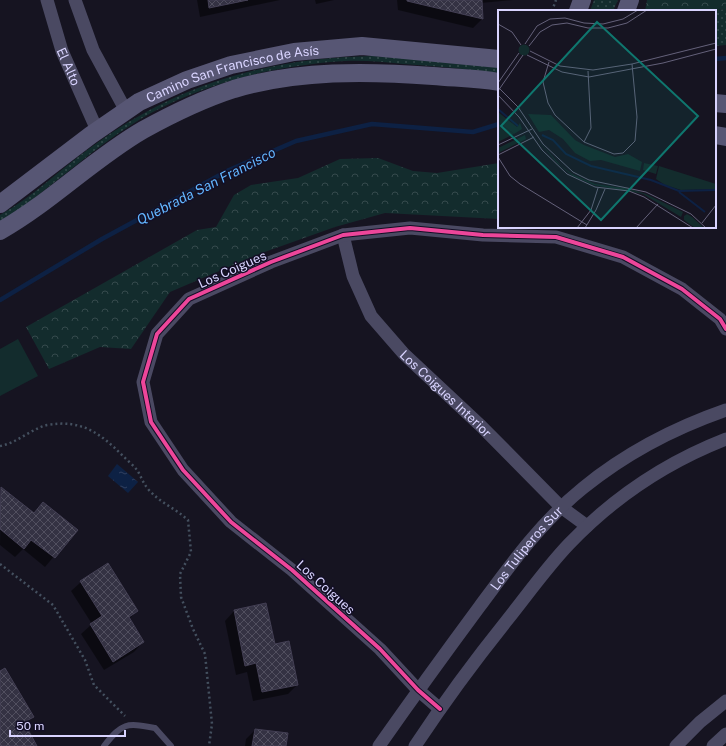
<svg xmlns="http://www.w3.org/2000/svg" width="726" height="746" font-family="'Public Sans',sans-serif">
  <defs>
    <pattern id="grass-dots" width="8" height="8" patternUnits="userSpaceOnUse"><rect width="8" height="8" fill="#132c2d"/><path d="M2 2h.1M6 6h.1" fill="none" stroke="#354a4c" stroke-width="1.8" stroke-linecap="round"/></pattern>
    <pattern id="park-crowns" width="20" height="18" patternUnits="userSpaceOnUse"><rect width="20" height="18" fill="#132c2d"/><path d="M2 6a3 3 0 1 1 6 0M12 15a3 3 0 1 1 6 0" fill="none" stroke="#354a4c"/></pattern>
    <pattern id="water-ripples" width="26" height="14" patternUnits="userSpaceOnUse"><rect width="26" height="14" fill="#0d2144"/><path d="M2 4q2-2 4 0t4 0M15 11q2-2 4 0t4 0" fill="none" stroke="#304060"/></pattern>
    <pattern id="building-cross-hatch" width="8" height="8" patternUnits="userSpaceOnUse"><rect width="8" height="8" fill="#343243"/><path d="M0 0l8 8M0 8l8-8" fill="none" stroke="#514f5f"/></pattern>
  </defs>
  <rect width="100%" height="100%" fill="#161421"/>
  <path fill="url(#grass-dots)" d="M594 0H618L613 11H590Z
    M726 9V45L715 46V11H706Z
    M373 56 499 66V73C467 69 435 66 403 64 384 62 364 60 345 61 279 65 210 81 151 113 97 143 52 188 0 223V215C33 197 59 170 90 148 176 84 267 58 373 56Z"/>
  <path fill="url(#park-crowns)" d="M647 0H726V9L706 11H645Z
    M378 158 413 171 437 173 499 163V219L385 213 335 227 259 254 170 292 131 349 100 347 49 369 26 327 197 230 216 227 234 195 251 185 298 178 340 159Z"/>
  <path fill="#132c2d" d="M18 339 38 376 0 396V349Z"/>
  <path fill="url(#water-ripples)" d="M117 464 138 482 128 493 108 476Z"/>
  <path fill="#0007" d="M197 0H280L200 17Z
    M315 0H334L316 4Z
    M397 0H513L481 3 482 19 473 28 398 10Z
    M1 488 33 514 43 503 76 530 45 567 23 549 15 557 0 545Z
    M81 582 137 611 129 619 143 642 134 652 104 670 81 634 92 624 71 591Z
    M266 605 274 645 297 685 288 694 253 701 247 672 236 675 225 621 234 611Z
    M255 730 285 746H245L246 739Z"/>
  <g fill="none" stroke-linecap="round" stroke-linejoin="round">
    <path stroke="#0d2144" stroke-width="4.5" d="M715 59 726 58
      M0 300 102 239 229 170 296 141 372 124 473 132 499 124"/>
  </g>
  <path fill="url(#building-cross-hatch)" stroke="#433f54" d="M208 0H248L209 8Z
    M407 0H482L483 19 407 1Z
    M1 487 34 513 43 502 78 530 55 558 31 540 24 549 0 529Z
    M108 563 138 611 129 617 144 642 113 662 90 624 102 616 80 581Z
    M266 603 275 644 289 641 298 685 262 692 256 663 245 666 234 610Z
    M5 668 34 717 24 722 37 746H0V671Z
    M255 729 288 733 286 746H252Z"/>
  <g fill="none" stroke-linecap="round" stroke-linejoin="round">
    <path stroke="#44505f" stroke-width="2.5" stroke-dasharray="2 3" stroke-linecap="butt" d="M552 11 556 0
      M0 446C17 443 31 429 47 425 81 419 100 433 122 455 127 460 133 465 137 470 141 476 143 483 148 489 160 503 175 508 188 520L191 552 180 574 181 597 193 629 205 654 212 724 209 746
      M0 564 53 605 85 660 94 685 125 716"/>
    <path stroke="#4a4962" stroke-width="6" d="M104 746C123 722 126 723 155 728L171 746"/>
    <g stroke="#4a4962" stroke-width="13">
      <path id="s1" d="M47 0 62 51 97 130"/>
      <path d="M75 0 93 50 126 111"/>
      <path id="s2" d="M343 235 353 276 371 316 404 354 481 426 561 507 587 526"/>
      <path d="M440 709 418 690 380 649 292 570 231 522 183 470 151 422 143 382 157 334 189 299 271 262 343 235 410 228 483 235 556 237 623 257 682 289 720 319 726 329"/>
      <path id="s3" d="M379 746C412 699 446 652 480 606 511 564 542 521 583 488 626 453 674 428 726 410"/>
      <path d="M415 746C444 702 475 660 508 619 528 594 547 567 569 544 613 498 667 462 726 439"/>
      <path d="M676 746 700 722 726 701"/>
      <path d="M713 746 726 734"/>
    </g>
    <g stroke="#575674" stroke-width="18">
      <path d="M578 11 582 0"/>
      <path d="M626 11 630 0"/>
      <path d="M715 103 726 104"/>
      <path d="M715 135 726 137"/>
      <path id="s4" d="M0 204 91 135 139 102 187 80 231 65 294 52 362 46 499 59"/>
      <path d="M0 231C51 202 93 159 143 130 172 114 203 99 234 89 298 70 367 71 433 76 455 78 477 78 499 82"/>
    </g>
    <defs>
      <path id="cycleway" d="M440 709 418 690 380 649 292 570 231 522 183 470 151 422 143 382 157 334 189 299 271 262 343 235 410 228 483 235 556 237 623 257 682 289 720 319 726 329"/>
    </defs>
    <use href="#cycleway" stroke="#130f26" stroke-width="6"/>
    <use href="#cycleway" stroke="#ed469a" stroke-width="4"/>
  </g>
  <g text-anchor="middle" stroke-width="3" stroke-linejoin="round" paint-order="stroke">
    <g font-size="13" fill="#d9d4ff" stroke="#130f26">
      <text dy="5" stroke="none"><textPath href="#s1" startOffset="70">El Alto</textPath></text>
      <text dy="5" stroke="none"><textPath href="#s4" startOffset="271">Camino San Francisco de Asís</textPath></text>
      <text transform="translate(232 269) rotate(-24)" y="5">Los Coigues</text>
      <text dy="5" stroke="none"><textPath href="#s2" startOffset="194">Los Coigues Interior</textPath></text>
      <text dy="5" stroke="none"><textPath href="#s3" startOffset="247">Los Tuliperos Sur</textPath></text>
      <text transform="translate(326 587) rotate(42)" y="5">Los Coigues</text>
    </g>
    <g font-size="14" font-style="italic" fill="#62b6ff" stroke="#130f26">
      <text transform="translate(206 186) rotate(-27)" y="5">Quebrada San Francisco</text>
    </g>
  </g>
  <g transform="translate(498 10)">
    <rect width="218" height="218" fill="#161421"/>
    <path d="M20.5 40a5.5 5.5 0 1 1 11 0a5.5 5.5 0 1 1-11 0ZM0 102 19 117 22 113 24 119 16 124 0 112ZM27 125 28 129 0 143V138ZM38 128 63 156 74 164 97 174 133 179 148 184 185 202 183 207 145 184 96 175 75 166 59 153ZM161 156 218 174V179L183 180 167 175 158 169ZM189 204 194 207 206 218H197L186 210V206Z" fill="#132c2d"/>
    <path d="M30 104 53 105 77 130 86 135 117 147 130 144 144 152 142 161 103 150 92 151 77 143 65 129 51 120 41 122ZM0 112 16 124 0 132Z" fill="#132c2d"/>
    <path d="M146 153 160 156 158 164 145 160Z" fill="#132c2d"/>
    <path fill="none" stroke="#0d2144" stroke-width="2" d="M0 99 20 116M44 125 55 130 68 144 93 156 153 170 181 181 218 180M181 182 207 202"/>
    <path fill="none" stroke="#64617a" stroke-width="1" d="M0 14 14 22 23 35M27 34 39 16 52 9 67 8 86 13 105 14 125 9 140 0M31 36 42 22 54 15 69 13 90 18H110L129 13 149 0M32 41 62 56 95 60 134 54 218 33M29 45 64 62 91 67 165 53 218 39M51 52 45 72 50 93 57 105 86 132 116 144 125 143 137 131 139 107 134 54M0 73 21 43M0 77 20 97 45 134 75 162 91 170 148 182 193 204 208 218M0 81 25 45M0 85 21 107 44 140 69 164 97 177 131 181 146 187 195 218M86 132 93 118 90 61M0 135 34 119M0 145 36 127M0 147 12 166 22 174 89 215M204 213 218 195M79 218 93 200 100 178M87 218 98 200 107 179M138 218 160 194"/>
    <path fill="#0f766e" fill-opacity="0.15" stroke="#0f766e" stroke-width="2" d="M99 12 200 106 103 210 3 116Z"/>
    <rect width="218" height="218" fill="none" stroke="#d9d4ff" stroke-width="2"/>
  </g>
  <path d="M10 730v6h115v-6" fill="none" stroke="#d9d4ff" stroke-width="2"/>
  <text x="16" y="730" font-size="12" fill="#d9d4ff" stroke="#130f26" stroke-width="3" paint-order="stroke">50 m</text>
</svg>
